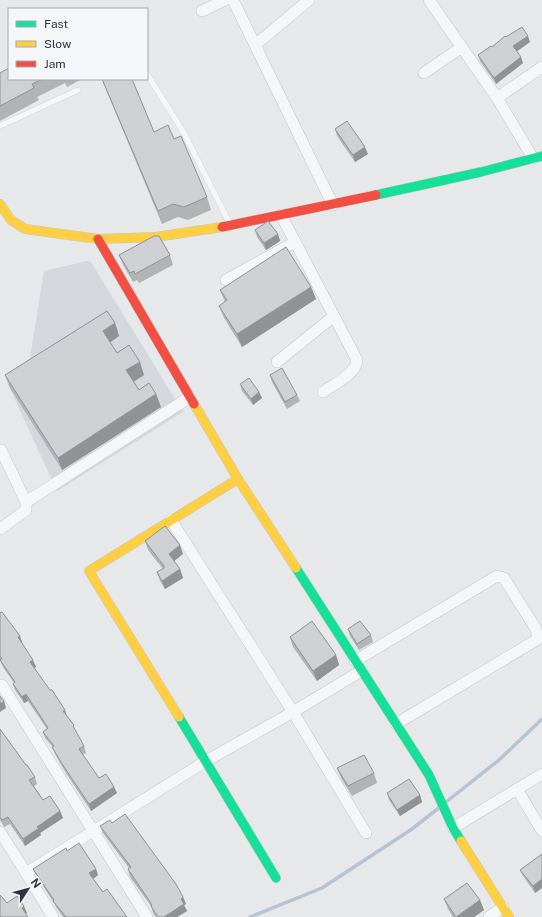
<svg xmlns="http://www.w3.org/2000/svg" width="542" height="917" font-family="'Public Sans',sans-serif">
  <rect width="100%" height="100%" fill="#e6e8ea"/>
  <path fill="#d4d7dd" d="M87 261 91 262 183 412 57 491 7 382 30 358 44 271Z"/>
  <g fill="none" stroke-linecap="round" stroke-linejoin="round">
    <path stroke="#b4c4d5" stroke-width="3.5" d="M446 802 499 760 542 719
      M250 917 322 888 412 829 440 807"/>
    <defs>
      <path id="lane" d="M147 74 184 133 231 226
        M0 126 78 90"/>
      <path id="street" d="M233 0 333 205
        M429 0 497 98 533 158
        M202 11 225 0
        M255 45 309 0
        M424 73 462 47
        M497 98 542 67
        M281 215 357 360C356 374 334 384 323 392
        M226 280 295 242
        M277 362 334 316
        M26 502 190 397
        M171 520 293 712 366 833
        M0 529 26 510V502L1 450
        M355 661 497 576 504 578 536 629 538 639 396 724
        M0 686 2 685 147 917
        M517 789 542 831
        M453 828 542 774
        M0 832 26 873
        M53 917 26 873 206 761 293 712 361 671
        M489 917 503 907"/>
      <path id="fast" d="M376 195 481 172 542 156
        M296 568 429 775 453 828 461 841
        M179 717 276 878"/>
      <path id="slow" d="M0 204 11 220 25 229 98 239 156 237 222 227
        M194 404 238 479 296 568
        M179 717 89 571 238 479
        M461 841 509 917"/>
      <path id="jam" d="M222 227 376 195
        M98 239 194 404"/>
    </defs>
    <use href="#lane" stroke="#c4c6c8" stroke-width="6"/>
    <use href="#street" stroke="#c4c6c8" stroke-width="12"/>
    <use href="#fast" stroke="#c4c6c8" stroke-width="10"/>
    <use href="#slow" stroke="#c4c6c8" stroke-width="10"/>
    <use href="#jam" stroke="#c4c6c8" stroke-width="10"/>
    <use href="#lane" stroke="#f5f6f7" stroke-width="5.5"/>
    <use href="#street" stroke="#f5f6f7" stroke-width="11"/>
    <use href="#fast" stroke="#16e098" stroke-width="9"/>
    <use href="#slow" stroke="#ffcf43" stroke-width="9"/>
    <use href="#jam" stroke="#f24e42" stroke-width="9"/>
  </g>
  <path fill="#b1b3b5" d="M506 37 530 42 517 51 523 63 496 84 480 61 478 55Z
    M0 73 9 79H82L67 87 65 83 37 97 39 100 0 121Z
    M102 79 154 132 174 139 207 197 211 210 188 220 178 217 162 224 107 92Z
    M335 129 368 154 355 162 337 136Z
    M255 230 278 234 280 241 266 250 257 237Z
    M119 255H170L173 265 139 283 137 280 133 282 123 265Z
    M311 287 316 299 242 347 224 318 219 306 225 302 220 290Z
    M115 323 119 336 110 342 117 353 144 375 134 382 139 390 156 394 161 407 62 470 10 388 5 375Z
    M270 375 297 395 300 401 287 409 272 382Z
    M240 384 259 392 262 398 253 405 242 391Z
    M145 541 183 554 174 561 180 569 183 578 165 589 160 581 157 572 163 569 148 550Z
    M0 613 20 636 22 642V643L36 667 34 668 67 716 84 746 86 753 82 755 99 778 114 787 117 793 91 811 66 773 55 754 53 747 45 738 43 732 47 729 28 701 24 703 15 690 13 684 14 683 3 667 0 660Z
    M348 629 371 635 373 642 359 650 350 636Z
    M290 637 336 655 339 665 317 681 293 647Z
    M0 729 35 777 37 784 34 786 43 800 60 811 63 818 40 833 41 835 25 846 10 824 4 827 0 820Z
    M337 768 374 773 377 783 352 796 341 778Z
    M387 793 420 795 422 802 400 816 389 800Z
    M112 823 183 897 186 904 184 905 187 911 177 917H156L153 913 151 906 130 877 128 869 129 868 103 833 100 826Z
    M67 851 96 869 98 875 93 879 103 892 127 917H63L56 907 54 903 36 875 33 869Z
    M542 854V888L535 893 523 876 520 870Z
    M444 899 480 900 484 910 474 917H453L448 909Z"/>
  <path fill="#909294" d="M528 36 530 42 516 52 513 46Z
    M521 57 523 63 496 84 494 78Z
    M365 147 368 154 355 162 353 155Z
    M278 234 280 241 266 250 264 243Z
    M311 287 316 299 242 347 237 334Z
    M115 323 119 336 108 344 103 331Z
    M140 362 144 375 131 383 126 370Z
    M259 392 262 398 253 405 251 399Z
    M156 394 161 407 62 470 58 458Z
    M180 545 183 554 173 562 169 554Z
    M180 569 183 578 165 589 162 581Z
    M20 636 22 642 21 644 18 637Z
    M336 655 339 665 317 681 313 671Z
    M33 660 36 667 33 669 30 662Z
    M26 694 28 701 24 703 22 697Z
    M4 701 6 708 0 712V704Z
    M65 710 67 716 65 718 63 711Z
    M114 787 117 793 91 811 89 804Z
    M420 795 422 802 400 816 397 810Z
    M60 811 63 818 40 833 41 835 25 846 23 839 37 827Z
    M96 869 98 875 92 880 89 873Z
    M542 879V888L535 893 533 886Z
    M183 897 186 904 184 905 187 911 177 917H164L181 899Z
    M480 900 484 910 474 917H457Z
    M24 906 27 913 24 915 22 908Z"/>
  <path fill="#ced0d3" stroke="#909294" d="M522 27 528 36 513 46 521 57 494 78 478 55 491 46 492 47 505 36 506 37Z
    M9 68V79H43L32 84 34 88 0 106V73Z
    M102 79H132L154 132 168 125 174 139 181 136 207 197 184 207 173 204 158 211Z
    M347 121 365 147 353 155 335 129Z
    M268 221 278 234 264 243 255 230Z
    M154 236H159L170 255 135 274 134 271 130 273 119 255Z
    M286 247 311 287 237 334 219 306 227 300 220 290Z
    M107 311 115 323 103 331 117 353 129 345 140 362 126 370 139 390 149 383 156 394 58 458 5 375Z
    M282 368 297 395 285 402 270 375Z
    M249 378 259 392 251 399 240 384Z
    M165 526 180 545 169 554 180 569 162 581 157 572 164 568V566L145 541Z
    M2 612 20 636 18 637 33 660 30 662 50 690H52L65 710 63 711 74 725 73 726 84 746 79 749 99 778 106 774 114 787 89 804 64 767 52 747 54 746 43 732 48 728 26 694 22 697 13 684 15 682 0 660 2 659 0 656V613Z
    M312 621 336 655 313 671 290 637Z
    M360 621 371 635 357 644 348 629Z
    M0 696 4 701 0 704Z
    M0 729 26 765H27L35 777 29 780 43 800 50 796 60 811 37 827 39 828 23 839 8 817 2 820 0 817Z
    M364 755 374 773 348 786 337 768Z
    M409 779 420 795 397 810 387 793Z
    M125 814 176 884 183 897 181 899 184 904 164 917H158L151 906 152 905 128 869 131 867 100 826 110 820 112 823Z
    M79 843 96 869 89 873 103 892 107 889 127 917H65H66L53 901 54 900 33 869 66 848 67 851Z
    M542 854V879L533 886 520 870Z
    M467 883 480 900 456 917 444 899Z
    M0 895 7 903 17 896 24 906 22 908 28 917H0Z"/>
  <rect x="8" y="8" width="140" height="72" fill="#f4f6f9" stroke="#a4a8b1"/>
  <rect x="16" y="21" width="20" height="6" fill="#16e098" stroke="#a4a8b1"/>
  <text x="44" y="28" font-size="12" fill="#2b3445">Fast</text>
  <rect x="16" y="41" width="20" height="6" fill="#ffcf43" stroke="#a4a8b1"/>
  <text x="44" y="48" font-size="12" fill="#2b3445">Slow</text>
  <rect x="16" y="61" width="20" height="6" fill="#f24e42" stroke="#a4a8b1"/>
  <text x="44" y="68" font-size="12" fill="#2b3445">Jam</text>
  <g transform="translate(28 889) rotate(54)" stroke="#f4f6f9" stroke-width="3" paint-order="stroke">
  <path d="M0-3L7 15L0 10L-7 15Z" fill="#2b3445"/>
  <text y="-6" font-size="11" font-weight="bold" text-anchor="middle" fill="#2b3445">N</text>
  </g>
</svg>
